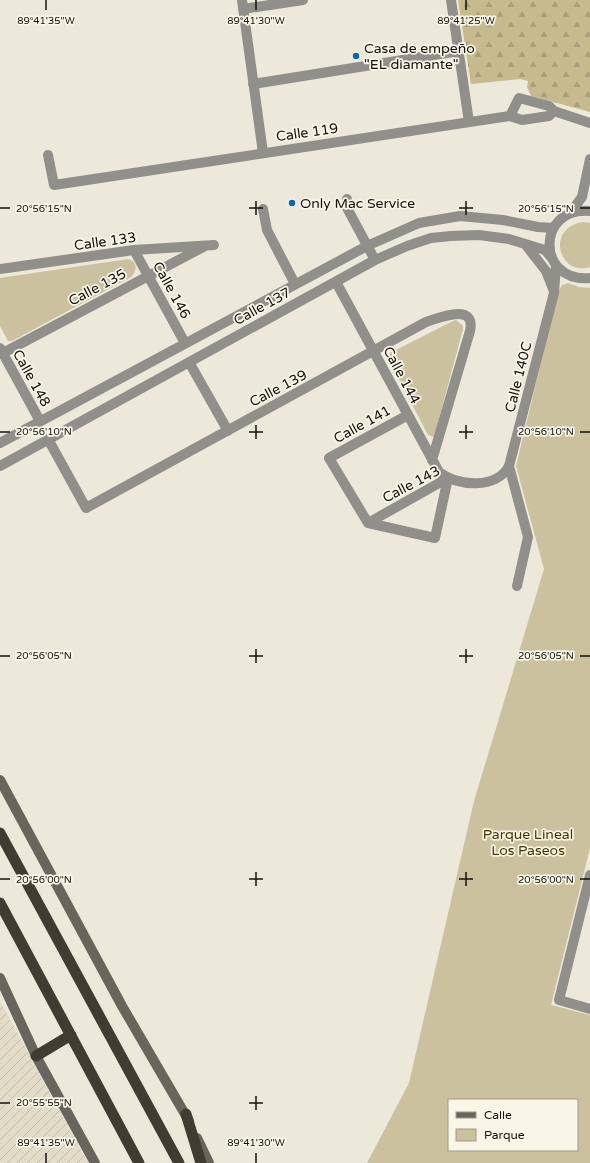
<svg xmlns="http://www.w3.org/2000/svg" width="590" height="1163" font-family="'Varela Round',sans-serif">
  <defs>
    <pattern id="industrial-furrows" width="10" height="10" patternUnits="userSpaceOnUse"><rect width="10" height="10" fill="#e3dcc8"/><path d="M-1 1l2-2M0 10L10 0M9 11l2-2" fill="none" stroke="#c2bcab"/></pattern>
    <pattern id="forest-firs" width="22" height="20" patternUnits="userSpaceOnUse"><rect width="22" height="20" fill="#c7ba8f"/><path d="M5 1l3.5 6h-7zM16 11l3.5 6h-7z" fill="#aa9f7a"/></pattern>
  </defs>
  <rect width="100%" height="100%" fill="#ece8da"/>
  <path fill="url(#industrial-furrows)" d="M0 1001 88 1163H0Z"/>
  <path fill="#cbc19e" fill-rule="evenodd" d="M583 222 590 223V267C559 277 545 228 583 222Z
    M128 259C137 261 138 270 131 277L12 341H8L0 326V278Z
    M568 283 579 287 590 288V848L551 1005 590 1015V1163H367L409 1083 474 801 544 569 516 466 558 292 562 285ZM449 1100H577V1150H449Z
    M456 320 463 326V329L434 437 428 435 388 358 390 353 453 321Z"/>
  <path fill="url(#forest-firs)" d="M458 0H590V112L531 96 527 87 528 81 520 79 471 84Z"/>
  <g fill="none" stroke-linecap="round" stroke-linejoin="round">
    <path stroke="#918f89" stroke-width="10" d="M242 0 263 153
      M451 0 469 122
      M243 9 303 0
      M253 84 459 51
      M510 116 519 98 549 106 554 111
      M48 155 54 185 510 116 522 120 549 116 554 111 590 123
      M347 199V208L375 260
      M263 209 267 230 295 284
      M525 244 546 271 553 289
      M134 250 185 343
      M0 269 134 250 214 245
      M336 282 439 472C458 487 497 489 509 466
      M0 348 40 421
      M3 353 205 246
      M189 362 228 431
      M408 415 329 458 368 523 435 538 448 478
      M48 439 86 508 426 322C441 317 476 303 470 331L432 460
      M0 443 367 246 419 223 460 216 503 220 538 227 553 228
      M0 466 375 260 407 246 431 238 451 236 479 235 509 239 545 250 551 257
      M368 523 448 478
      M517 586 528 537 509 466 554 293 556 266
      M590 875 559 1000 590 1009"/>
    <path stroke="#918f89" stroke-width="10" d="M590 211C536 206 536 283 590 278
      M571 212 582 197 590 159"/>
    <path stroke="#68655d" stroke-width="10" d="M0 780 122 1006 189 1121
      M0 978 36 1056 95 1163
      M197 1138 209 1163"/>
    <path stroke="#3f3c32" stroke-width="11" d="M0 833 179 1163
      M0 903 139 1163
      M36 1056 71 1035
      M186 1114 201 1163"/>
  </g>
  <path fill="none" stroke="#13120d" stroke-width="1.5" d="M46 0V10M256 0V10M466 0V10M256 201V215M466 201V215M0 208H10M249 208H263M459 208H473M580 208H590M256 425V439M466 425V439M0 432H10M249 432H263M459 432H473M580 432H590M256 649V663M466 649V663M0 656H10M249 656H263M459 656H473M580 656H590M256 872V886M466 872V886M0 879H10M249 879H263M459 879H473M580 879H590M256 1096V1110M0 1103H10M249 1103H263M46 1153V1163M256 1153V1163"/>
  <g fill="#0c66b4" stroke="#f9f5e7" stroke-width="1.5">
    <circle cx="356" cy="56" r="4"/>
    <circle cx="292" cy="203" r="4"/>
  </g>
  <g text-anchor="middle" stroke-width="3.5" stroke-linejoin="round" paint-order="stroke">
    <g font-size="14" fill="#13120d" stroke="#f9f5e7" text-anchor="start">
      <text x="364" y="53">Casa de empeño<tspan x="364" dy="16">"EL diamante"</tspan></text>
      <text x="300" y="208">Only Mac Service</text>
    </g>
    <g font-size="14" fill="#13120d" stroke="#f9f5e7">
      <text transform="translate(307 132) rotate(-8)" y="5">Calle 119</text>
      <text transform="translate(105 241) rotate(-8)" y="5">Calle 133</text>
      <text transform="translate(97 287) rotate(-28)" y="5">Calle 135</text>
      <text transform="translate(172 290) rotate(61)" y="5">Calle 146</text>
      <text transform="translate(262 306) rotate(-29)" y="5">Calle 137</text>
      <text transform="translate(402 375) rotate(62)" y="5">Calle 144</text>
      <text transform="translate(518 377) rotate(-76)" y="5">Calle 140C</text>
      <text transform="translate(32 378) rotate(61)" y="5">Calle 148</text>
      <text transform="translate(278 388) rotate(-28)" y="5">Calle 139</text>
      <text transform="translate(362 424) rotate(-29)" y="5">Calle 141</text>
      <text transform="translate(411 484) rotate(-28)" y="5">Calle 143</text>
    </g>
    <g font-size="14" fill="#463800" stroke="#f9f5e7">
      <text x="528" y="839">Parque Lineal<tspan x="528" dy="16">Los Paseos</tspan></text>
    </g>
  </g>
  <g font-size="10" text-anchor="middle" fill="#13120d" stroke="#f9f5e7" stroke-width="3.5" stroke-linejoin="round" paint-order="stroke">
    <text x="46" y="24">89°41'35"W</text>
    <text x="256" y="24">89°41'30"W</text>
    <text x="466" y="24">89°41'25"W</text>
    <text x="44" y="212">20°56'15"N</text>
    <text x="546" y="212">20°56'15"N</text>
    <text x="44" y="435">20°56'10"N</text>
    <text x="546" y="435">20°56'10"N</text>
    <text x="44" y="659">20°56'05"N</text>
    <text x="546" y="659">20°56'05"N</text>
    <text x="44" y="883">20°56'00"N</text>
    <text x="546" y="883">20°56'00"N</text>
    <text x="44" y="1106">20°55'55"N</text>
    <text x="46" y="1146">89°41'35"W</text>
    <text x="256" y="1146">89°41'30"W</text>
  </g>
  <rect x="448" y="1099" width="130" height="52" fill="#f9f5e7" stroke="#9d9a90"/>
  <rect x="456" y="1112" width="20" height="6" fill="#68655d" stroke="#9d9a90"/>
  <text x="484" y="1119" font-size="12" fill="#13120d">Calle</text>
  <rect x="456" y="1129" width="20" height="12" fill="#cbc19e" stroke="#9d9a90"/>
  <text x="484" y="1139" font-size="12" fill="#13120d">Parque</text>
</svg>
